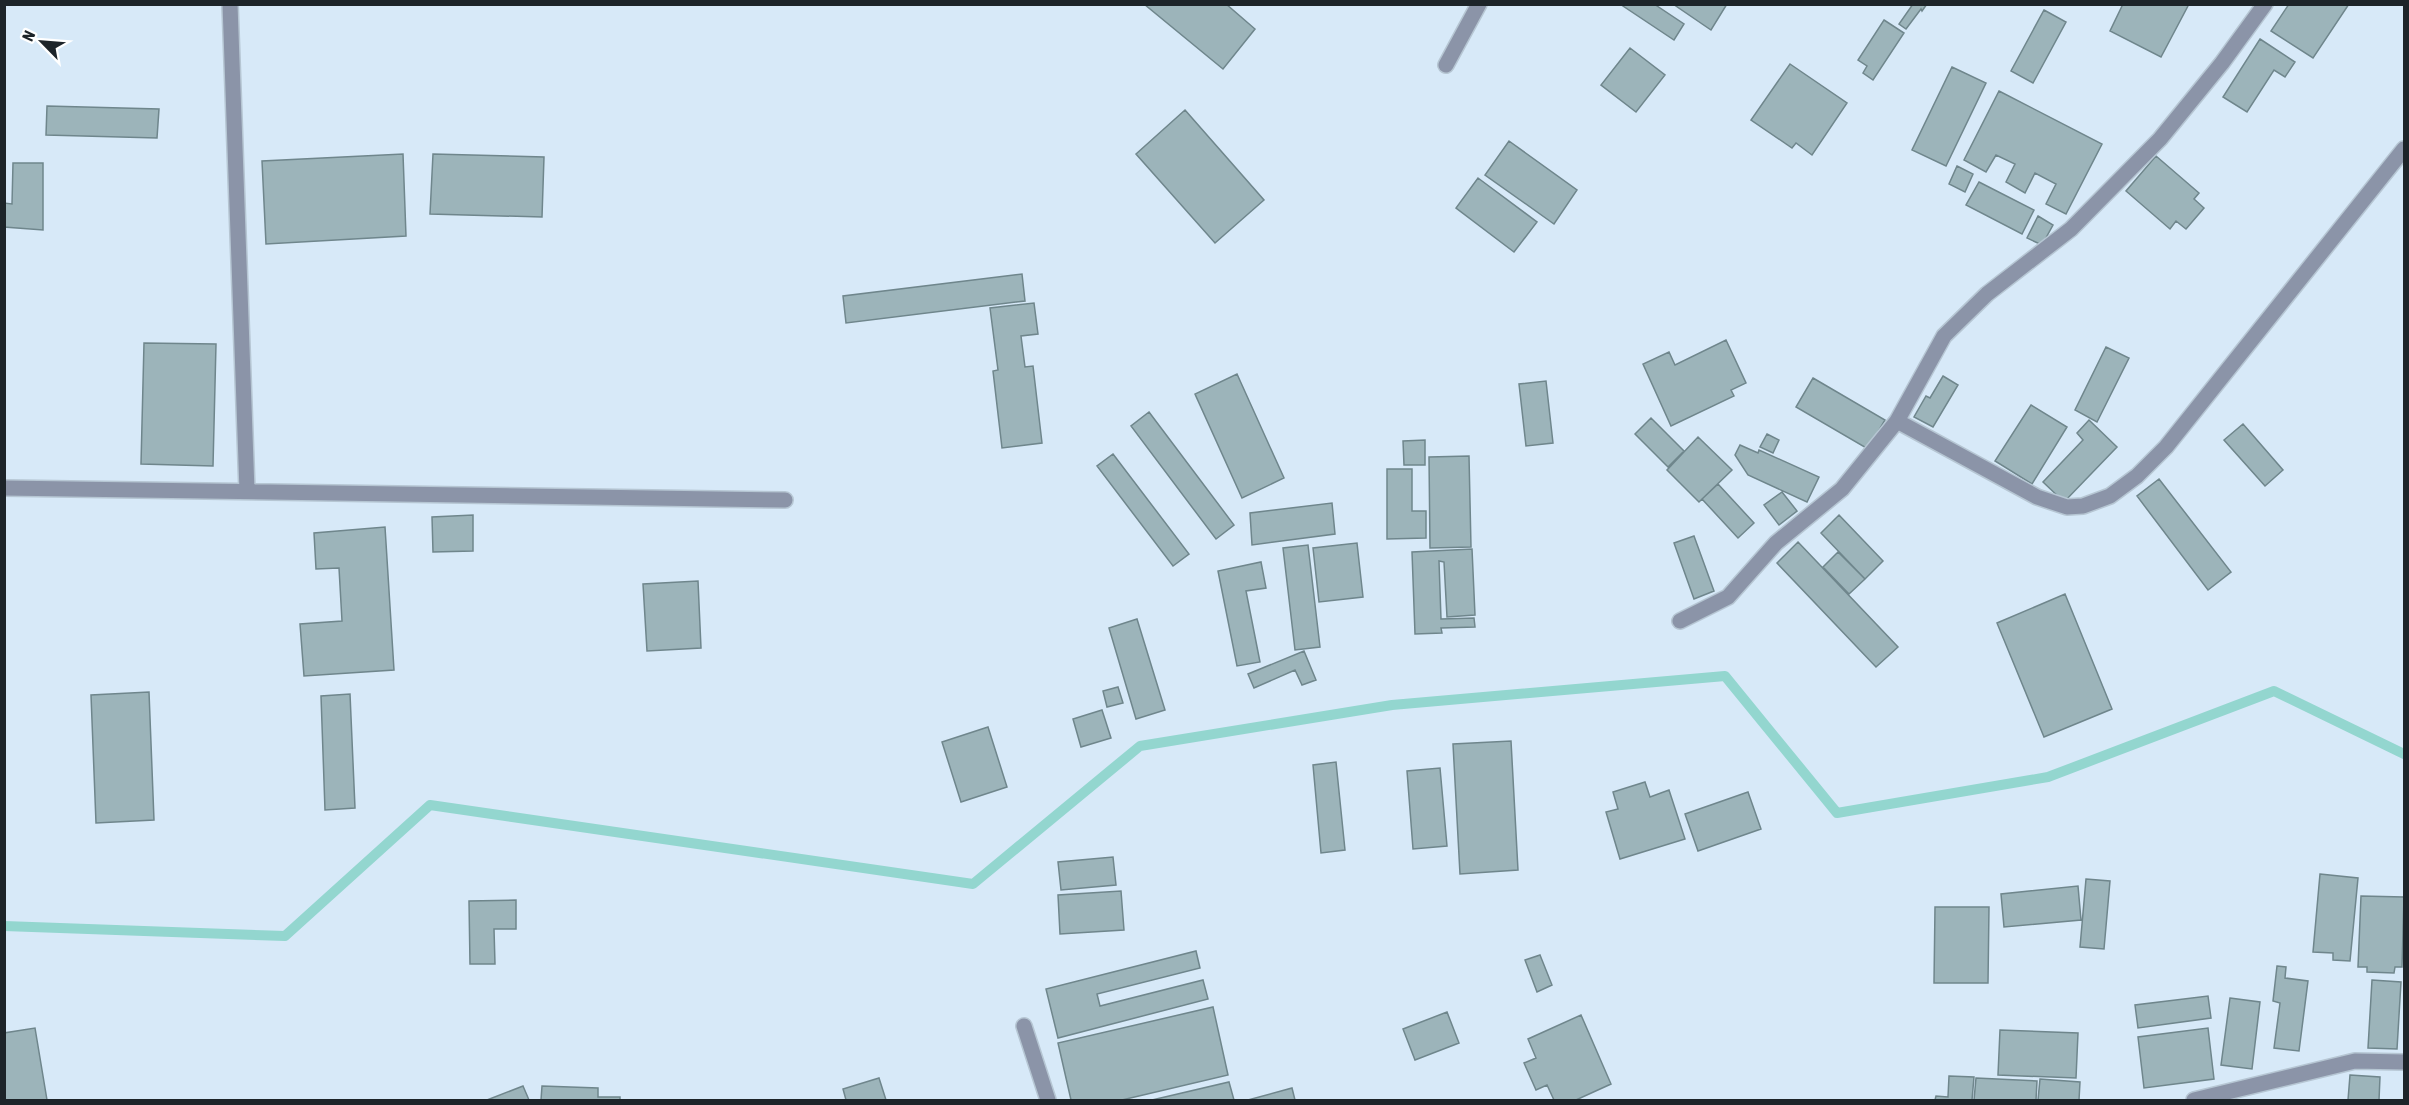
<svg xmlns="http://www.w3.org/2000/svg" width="2409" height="1105" font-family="'Asap Condensed',sans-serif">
  <rect width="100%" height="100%" fill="#d7e9f8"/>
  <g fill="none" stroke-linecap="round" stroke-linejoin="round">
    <path stroke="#93d6cf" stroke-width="10" d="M4 926 285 936 430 805 973 884 1140 746 1392 705 1725 676 1837 813 2048 777 2274 691 2404 754"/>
  </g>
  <path fill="#9cb4ba" stroke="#6f868c" stroke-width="1.5" d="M1144 4H1226L1255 29 1223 69Z
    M1620 4H1654L1684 24 1674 40Z
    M1673 4H1727L1711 30Z
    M1913 4H1927L1922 11 1921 9 1906 29 1899 24Z
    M2123 4H2189L2161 57 2110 31Z
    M2289 4H2349L2313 58 2271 31Z
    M2044 10 2066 22 2033 83 2011 71Z
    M1884 20 1904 33 1873 80 1863 73 1867 66 1858 60Z
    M2260 39 2295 62 2285 77 2274 70 2247 112 2223 97Z
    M1630 48 1665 75 1636 112 1601 85Z
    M1790 64 1847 103 1812 155 1796 143 1792 148 1751 120Z
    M1952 67 1986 83 1946 166 1912 150Z
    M1999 91 2102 144 2066 214 2046 204 2056 184 2035 173 2025 193 2006 182 2015 164 1996 155 1986 172 1964 160Z
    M47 106 159 109 157 138 46 135Z
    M1185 110 1264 200 1215 243 1136 154Z
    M1509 141 1577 190 1554 224 1485 175Z
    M403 154 406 236 266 244 262 161Z
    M433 154 544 157 542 217 430 214Z
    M2156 156 2199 193 2194 199 2204 208 2186 229 2176 221 2170 229 2126 191Z
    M13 163H43V230L4 227V203L12 204Z
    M1957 166 1973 174 1965 192 1949 184Z
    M1478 178 1537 222 1514 252 1456 208Z
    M1979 182 2034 210 2022 234 1966 205Z
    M2038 216 2053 225 2042 245 2027 238Z
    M1022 274 1025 301 846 323 843 296Z
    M1034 303 1038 334 1021 336 1025 367 1033 366 1042 443 1002 448 993 371 998 370 990 308Z
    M1726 340 1746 383 1731 390 1734 396 1671 426 1643 364 1669 352 1675 365Z
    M144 343 216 344 213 466 141 464Z
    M2106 347 2129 358 2097 422 2075 410Z
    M1237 374 1284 478 1242 498 1195 394Z
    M1943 376 1958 385 1933 427 1914 417 1926 396 1930 398Z
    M1813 378 1885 420 1868 449 1796 407Z
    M1546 381 1553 443 1526 446 1519 384Z
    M2031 405 2067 427 2032 484 1995 461Z
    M1149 412 1234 525 1216 539 1131 426Z
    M1651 418 1684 451 1668 467 1635 434Z
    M2089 420 2117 447 2064 502 2043 482 2083 440 2077 433Z
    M2243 424 2283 470 2265 486 2224 440Z
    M1767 434 1779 440 1773 453 1760 447Z
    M1698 437 1732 470 1699 502 1667 470Z
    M1425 440V465H1404L1403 441Z
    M1740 445 1758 453 1759 450 1819 477 1807 502 1748 475 1735 455Z
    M1113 454 1189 554 1173 566 1097 466Z
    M1469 456 1471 547 1430 548 1429 457Z
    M1387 469H1412V511H1426V538L1387 539Z
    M2159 479 2231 572 2208 590 2137 496Z
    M1718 484 1754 523 1738 538 1702 499Z
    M1782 492 1797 511 1779 525 1764 505Z
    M1332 503 1335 534 1252 545 1250 513Z
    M473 515V551L433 552 432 517Z
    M1839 515 1883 561 1865 579 1821 533Z
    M385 527 394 670 304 676 300 624 342 621 339 568 316 569 314 533Z
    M1694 536 1714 591 1694 599 1674 543Z
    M1798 542 1898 647 1876 667 1777 563Z
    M1357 543 1363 597 1319 602 1313 548Z
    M1308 545 1320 647 1295 650 1283 548Z
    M1472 549 1475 615 1447 617 1444 562 1439 561 1441 619 1474 618 1475 627 1441 628 1442 633 1415 634 1412 552Z
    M1838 552 1865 579 1849 594 1823 567Z
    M1261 562 1266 588 1246 591 1260 662 1237 666 1218 571Z
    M698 581 701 648 647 651 643 584Z
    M2065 594 2112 709 2044 737 1997 623Z
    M1137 619 1165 710 1136 719 1109 628Z
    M1304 651 1316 680 1302 685 1295 670 1254 688 1248 674Z
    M1118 687 1123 703 1107 707 1103 691Z
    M149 692 154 820 96 823 91 695Z
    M350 694 355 808 325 810 321 696Z
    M1102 710 1111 738 1081 747 1073 719Z
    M988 727 1007 787 961 802 942 742Z
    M1511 741 1518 870 1460 874 1453 744Z
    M1336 762 1345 850 1321 853 1313 765Z
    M1440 768 1447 846 1413 849 1407 771Z
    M1645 782 1650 797 1669 790 1685 839 1620 859 1606 812 1618 809 1613 792Z
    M1748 792 1761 829 1698 851 1685 814Z
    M1113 857 1116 885 1061 890 1058 862Z
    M2320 874 2358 878 2350 961 2333 960V953L2313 952Z
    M2086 879 2110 881 2104 949 2080 947Z
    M2078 886 2081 920 2004 927 2001 894Z
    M1121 891 1124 930 1060 934 1058 895Z
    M2361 896 2404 897 2402 967H2395L2394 973 2367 972V967H2358Z
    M516 900V929H494L495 964H470L469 901Z
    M1935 907H1989L1988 983H1934Z
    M1196 951 1200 968 1097 994 1100 1006 1203 980 1208 999 1058 1038 1046 989Z
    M1540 955 1552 985 1537 992 1525 960Z
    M2277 966 2286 967 2285 978 2308 981 2299 1051 2274 1048 2280 1003 2273 1001Z
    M2372 980 2401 982 2397 1049 2368 1048Z
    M2208 996 2211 1018 2138 1028 2135 1005Z
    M2230 998 2260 1002 2252 1069 2221 1065Z
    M1213 1007 1228 1075 1122 1100H1071L1058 1043Z
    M1447 1012 1459 1043 1415 1060 1403 1029Z
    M1581 1015 1611 1084 1576 1100H1554L1547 1085 1536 1090 1524 1063 1536 1058 1528 1039Z
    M35 1028 47 1100H4V1033Z
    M2208 1028 2214 1079 2144 1088 2138 1037Z
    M2000 1030 2078 1033 2076 1078 1998 1075Z
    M2350 1075 2380 1077 2379 1100H2348Z
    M1949 1076 1974 1077 1972 1100H1935L1936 1096 1948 1097Z
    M879 1078 886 1100H846L843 1089Z
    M1976 1078 2037 1081 2036 1100H1974Z
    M2040 1079 2080 1082 2079 1100H2038Z
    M1229 1082 1234 1100H1152Z
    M523 1086 529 1100H487Z
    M542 1086 598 1088V1097H620V1100H541Z
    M1292 1088 1295 1100H1248Z"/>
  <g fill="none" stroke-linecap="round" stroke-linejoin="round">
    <defs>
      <path id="minor" d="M230 4 247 491
        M1446 65 1479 4
        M1897 421 2037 497 2067 507 2083 506 2110 496 2137 476 2166 447 2404 149
        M4 488 785 500
        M1680 621 1728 597 1776 543 1842 489 1897 421 1944 336 1987 294 2071 229 2160 139 2222 63 2265 4
        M1024 1026 1048 1100
        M2194 1100 2355 1061 2404 1062"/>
    </defs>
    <use href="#minor" stroke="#b6c6d3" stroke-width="18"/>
    <use href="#minor" stroke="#8b94a8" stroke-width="15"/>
  </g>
  <rect width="2409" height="1105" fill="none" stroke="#1d2429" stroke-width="12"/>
  <g transform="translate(42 42) rotate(295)" stroke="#ffffff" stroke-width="4.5" paint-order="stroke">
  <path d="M0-4.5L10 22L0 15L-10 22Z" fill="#1d2429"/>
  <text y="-9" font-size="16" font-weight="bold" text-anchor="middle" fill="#1d2429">N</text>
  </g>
</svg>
